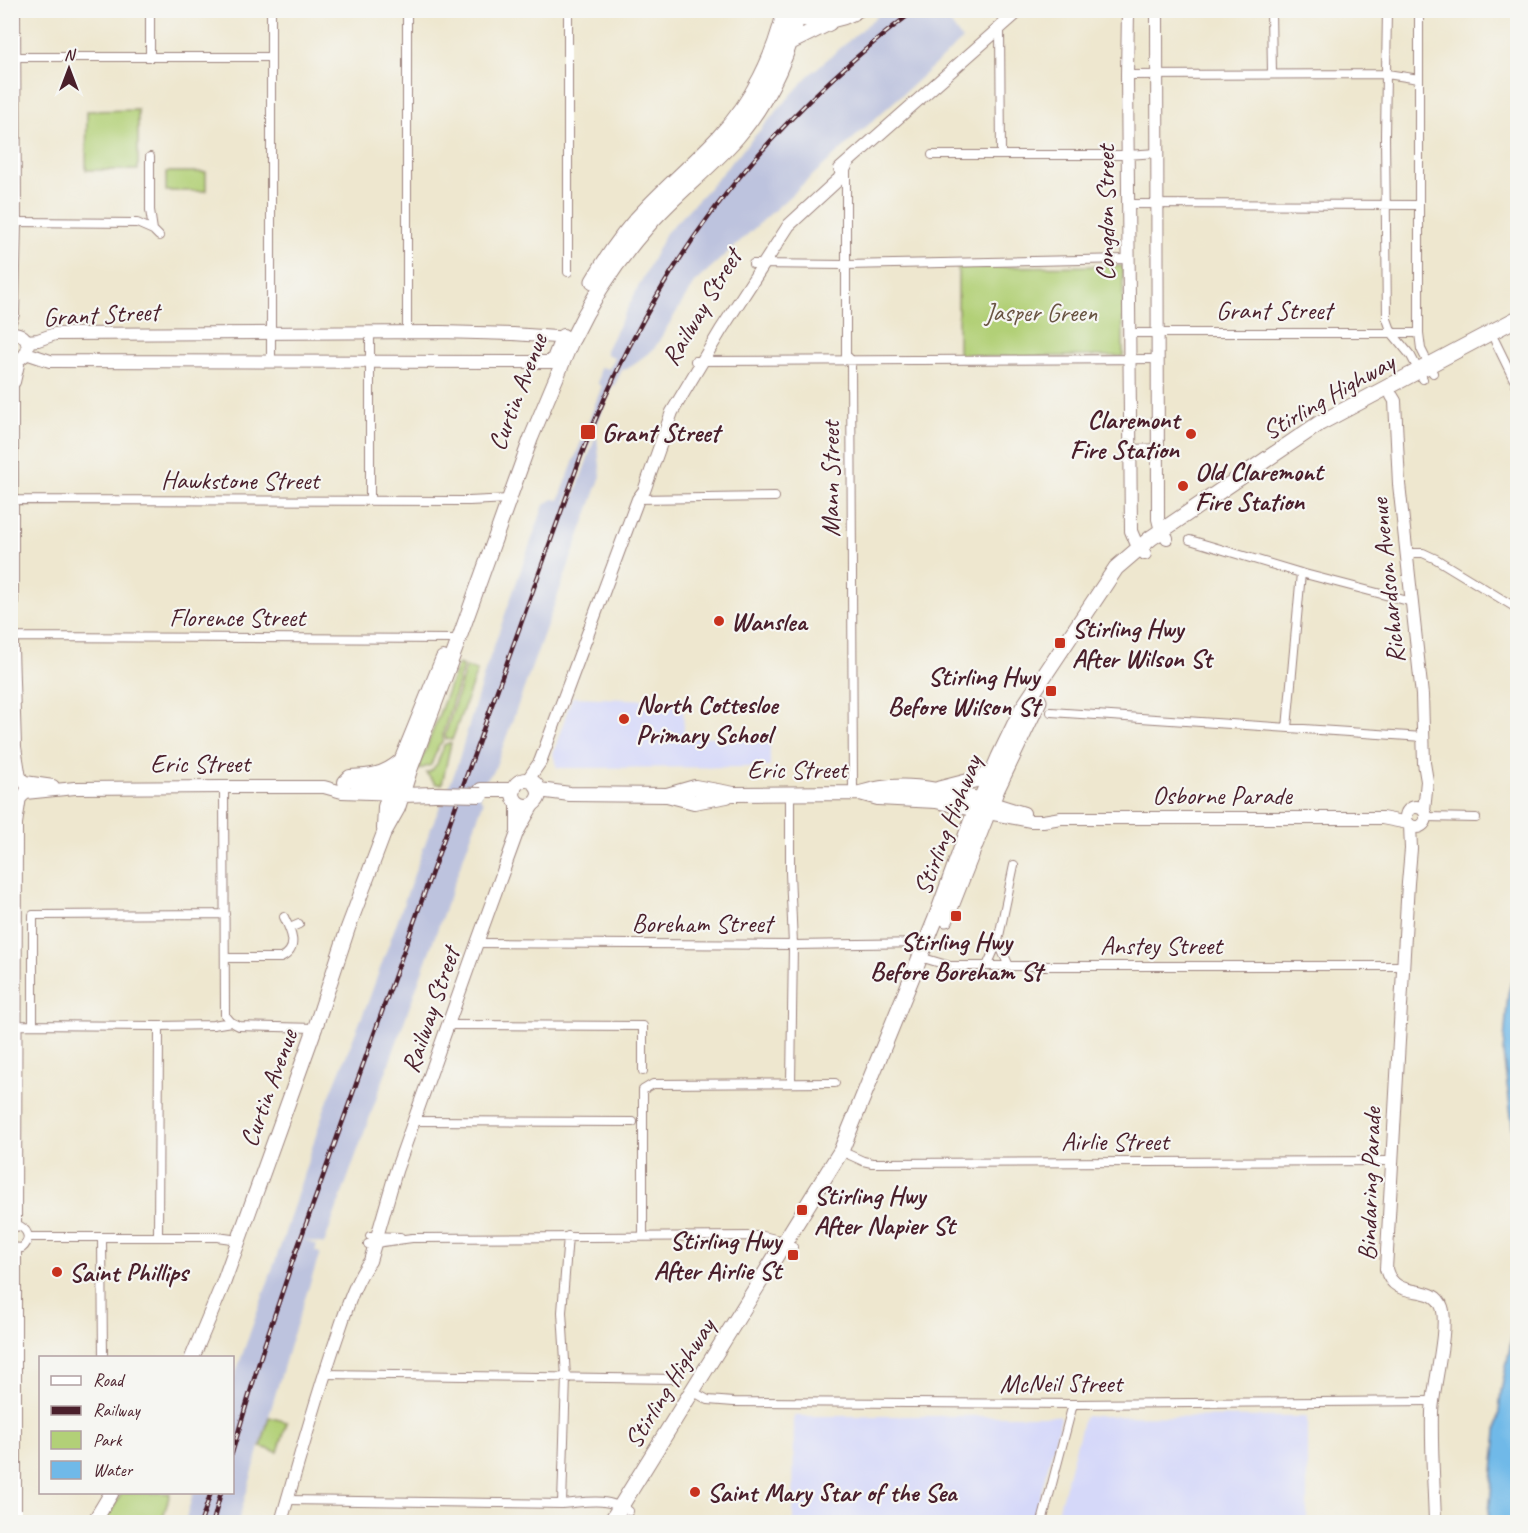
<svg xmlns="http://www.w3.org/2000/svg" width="1528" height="1533" font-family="Caveat,sans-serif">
  <rect width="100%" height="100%" fill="#f6f6f2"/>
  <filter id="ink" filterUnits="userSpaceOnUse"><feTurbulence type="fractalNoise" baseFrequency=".0167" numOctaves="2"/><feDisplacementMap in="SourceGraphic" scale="12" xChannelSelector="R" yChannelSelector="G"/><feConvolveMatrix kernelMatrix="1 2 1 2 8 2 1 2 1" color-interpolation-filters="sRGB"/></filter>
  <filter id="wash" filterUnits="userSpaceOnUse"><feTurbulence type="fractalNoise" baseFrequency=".008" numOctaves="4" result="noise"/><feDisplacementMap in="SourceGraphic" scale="24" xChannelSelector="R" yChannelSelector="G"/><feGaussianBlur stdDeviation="1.35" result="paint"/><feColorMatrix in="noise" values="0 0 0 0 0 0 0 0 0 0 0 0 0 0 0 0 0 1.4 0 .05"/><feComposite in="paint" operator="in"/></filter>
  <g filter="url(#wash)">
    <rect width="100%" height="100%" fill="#eee7cf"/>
    <path fill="#d5d8f9" d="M572 697 683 701 684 737 770 736V767L557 768 553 754Z
      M794 1416H1060L1061 1418 1033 1522H793Z
      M1087 1416 1307 1417V1522H1055L1084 1418Z"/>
    <path fill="#bdc3de" d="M883 11H942L962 40 694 283 654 349 627 369 622 370 614 386H612L566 503 571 505 595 438 597 437 601 476 494 771 482 784 480 797 483 803 324 1244 304 1240 317 1245 315 1251 320 1253 291 1341 238 1522H185L193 1493 232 1492 233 1381 283 1239 324 1110 368 1002 430 830 455 772 485 671 544 505 553 499 559 500 602 386 598 384 600 367 609 369 613 362 614 357 606 354V350L666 233 707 190 808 76Z"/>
    <path fill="#b2d077" stroke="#7e7851" stroke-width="1.5" d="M138 110V170H86L87 111Z
      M166 172H206V191H166Z
      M1123 266V356L958 357V267Z
      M458 664 463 666 443 733V741L439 745 431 765 418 770Z
      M466 667 477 671 452 740 446 739 445 735Z
      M448 743H451L442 784H436L426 773 431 771 437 764 444 745Z
      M269 1417 287 1422 278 1452 261 1447Z
      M122 1493H170L162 1522H104Z"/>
    <path fill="#70b9e8" stroke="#5d6c8a" stroke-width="1.5" d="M1517 962V1162L1503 1053 1508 994Z
      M1517 1313V1522H1488L1501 1391Z"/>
  </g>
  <g filter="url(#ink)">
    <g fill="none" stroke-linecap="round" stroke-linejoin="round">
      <defs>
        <path id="street" d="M150 10V56
          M271 10V362
          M407 10V332
          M568 10V272
          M1271 10 1272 74
          M1387 10 1385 136 1387 319 1392 333 1411 356 1423 379
          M1419 10V333L1421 349 1433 373
          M1000 29 1001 154
          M14 57H271
          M1127 75 1387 74 1419 79
          M932 155H1127L1157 153
          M846 168V355L851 360 853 793
          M1128 204 1419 205
          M15 222 137 223 153 230 150 210V157
          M153 230 159 236
          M753 264 846 265 1128 259
          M1128 333H1419
          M1495 341 1518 388
          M695 361 1158 359
          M14 382V649L17 747 22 778
          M638 499 775 497
          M10 500 469 501 509 499
          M370 501V332
          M1190 540 1301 573 1412 602
          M1406 553H1423L1436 559 1518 609
          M14 637 460 639
          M1051 712 1423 737
          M1287 728 1301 573
          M10 772 16 751
          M224 787 225 1015 231 1022 239 1026 315 1028
          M790 793V872L793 945 791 1083
          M1426 817 1476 818
          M290 928 299 924
          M998 942 1009 966
          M477 943 793 945 926 943
          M920 957 950 966H1404
          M226 958H281C300 949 291 931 284 917
          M987 966 998 941 1014 865
          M18 1025 159 1026 213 1025 231 1022
          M33 1025V915L225 914
          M449 1025 643 1026V1071
          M415 1121 633 1122
          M841 1151 863 1161 872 1163 1391 1161
          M17 1226 18 824 22 797
          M10 1228 20 1226C30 1232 30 1241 22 1248L10 1247
          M370 1236 400 1237
          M643 1236V1090L653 1084 835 1083
          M28 1237H217L239 1240
          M102 1237 103 1358
          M158 1237 159 1026
          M368 1244 412 1238 763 1236 779 1240 793 1247
          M324 1374 677 1379
          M692 1391 708 1400 734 1402 1073 1404 1433 1401
          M287 1500 562 1504C589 1502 605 1497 629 1511
          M562 1504 566 1377 562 1312 568 1236
          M17 1522V1249
          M1042 1522 1073 1404"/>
        <path id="secondary" d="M1128 10 1127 75 1131 531 1137 545 1145 554
          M1157 10 1158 519 1160 527 1167 538
          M788 17C813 23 837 26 860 10
          M840 169 1020 10
          M10 322 13 314 15 222 14 10
          M10 333C33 331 34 361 10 361
          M27 341 38 340 55 334 441 332 513 334 570 338
          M26 353 50 361 563 362
          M14 382 19 360
          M1392 396 1395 401 1399 484 1422 695 1424 763 1427 781 1424 811
          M1129 451 1159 450
          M10 777H20L27 786C26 796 20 800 10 798
          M527 781 540 762 638 499 644 491 672 412 721 330 789 225 839 179 846 166
          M25 782 53 786
          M355 782 400 784
          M25 793 75 788 224 787H324L342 792 398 794
          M517 802V832
          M992 803 1024 813
          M1406 817a10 10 0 1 1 20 0a10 10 0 1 1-20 0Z
          M988 813 1031 821H1043L1061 818H1382L1408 823
          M1410 825 1411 849 1408 883 1386 1269C1395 1303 1433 1281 1442 1307 1449 1327 1433 1387 1432 1412 1431 1449 1434 1486 1435 1522
          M281 1522C299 1460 316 1398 337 1337 346 1311 354 1282 370 1261L396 1171 477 943 517 833 533 805"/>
        <path id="primary" d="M554 359 563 336
          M513 793a13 13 0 1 1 26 0a13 13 0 1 1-26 0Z
          M345 782 350 777C370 776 384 775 399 762
          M481 790H514
          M539 790 570 794 667 795 695 787 734 794 860 793 878 798 936 801 986 812
          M860 793C906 778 946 792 990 802
          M402 795 435 794
          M667 795 694 802 727 796
          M384 829 385 807 392 783 443 658
          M192 1358 223 1284 315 1028 348 928 384 833 398 808 410 770 455 650 531 438 573 338
          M94 1522 112 1492"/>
        <path id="highway" d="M791 42 829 23
          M593 281C608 255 627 228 648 207 671 183 697 161 720 136 752 103 775 55 785 10
          M573 338C593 296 618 259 649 224 676 193 710 168 737 137 768 101 788 56 799 10
          M939 789 978 779 993 771
          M946 919 997 789 1039 701
          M611 1522 841 1151 936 918 971 822 999 757 1022 709 1116 568 1151 538 1320 423 1518 318"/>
      </defs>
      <use href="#street" stroke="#9c837d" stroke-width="10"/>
      <use href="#secondary" stroke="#9c837d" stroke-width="14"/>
      <use href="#primary" stroke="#9c837d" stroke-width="16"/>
      <use href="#highway" stroke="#9c837d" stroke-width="17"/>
      <use href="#street" stroke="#fff" stroke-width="8"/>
      <use href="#secondary" stroke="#fff" stroke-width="12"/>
      <use href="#primary" stroke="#fff" stroke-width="14"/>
      <use href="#highway" stroke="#fff" stroke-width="15"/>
      <defs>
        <path id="rail" d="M232 1453 263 1349 292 1263 581 456C651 271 757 129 915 10
          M201 1522 211 1492
          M213 1522 221 1492"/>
      </defs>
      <use href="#rail" stroke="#4a1f2b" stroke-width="4.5"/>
      <use href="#rail" stroke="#f6f6f2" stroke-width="2" stroke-dasharray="7" stroke-linecap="butt"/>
      <defs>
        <path id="primary-bridge" d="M435 794 481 795"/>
      </defs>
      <use href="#primary-bridge" stroke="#9c837d" stroke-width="16" stroke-linecap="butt"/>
      <use href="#primary-bridge" stroke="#fff" stroke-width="14"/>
    </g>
  </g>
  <g fill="#c8321e" stroke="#f6f6f2" stroke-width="2">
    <rect x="580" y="424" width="16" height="16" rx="3"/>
    <circle cx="1191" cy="434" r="6"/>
    <circle cx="1183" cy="486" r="6"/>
    <circle cx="719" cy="621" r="6"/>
    <rect x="1054" y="637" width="12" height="12" rx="3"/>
    <rect x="1045" y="685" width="12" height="12" rx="3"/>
    <circle cx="624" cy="719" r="6"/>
    <rect x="950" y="910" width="12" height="12" rx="3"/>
    <rect x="796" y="1204" width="12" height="12" rx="3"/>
    <rect x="787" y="1249" width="12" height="12" rx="3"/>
    <circle cx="57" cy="1272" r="6"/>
    <circle cx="695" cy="1492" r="6"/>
  </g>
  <g text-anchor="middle" stroke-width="4.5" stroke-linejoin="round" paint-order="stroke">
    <g font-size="26" fill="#4a1f2b" stroke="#f6f6f2">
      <text transform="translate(1105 213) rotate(-90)" y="9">Congdon Street</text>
      <text transform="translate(701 307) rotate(-59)" y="9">Railway Street</text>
      <text x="1274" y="319">Grant Street</text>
      <text transform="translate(101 314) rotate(-3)" y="9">Grant Street</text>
      <text transform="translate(517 392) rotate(-69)" y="9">Curtin Avenue</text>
      <text transform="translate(1328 396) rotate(-30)" y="9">Stirling Highway</text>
      <text transform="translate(830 479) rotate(-90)" y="9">Mann Street</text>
      <text x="240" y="489">Hawkstone Street</text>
      <text transform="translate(1387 581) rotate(-96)" y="9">Richardson Avenue</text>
      <text x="237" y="626">Florence Street</text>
      <text x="200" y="772">Eric Street</text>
      <text x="797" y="778">Eric Street</text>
      <text x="1222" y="804">Osborne Parade</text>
      <text transform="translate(947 825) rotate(-69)" y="9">Stirling Highway</text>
      <text x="702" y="932">Boreham Street</text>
      <text x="1161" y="954">Anstey Street</text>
      <text transform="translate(430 1010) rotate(-71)" y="9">Railway Street</text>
      <text transform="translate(268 1088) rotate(-70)" y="9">Curtin Avenue</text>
      <text x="1115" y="1150">Airlie Street</text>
      <text transform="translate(1369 1184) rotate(-88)" y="9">Bindaring Parade</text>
      <text transform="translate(669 1383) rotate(-58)" y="9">Stirling Highway</text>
      <text x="1061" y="1392">McNeil Street</text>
    </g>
    <g font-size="26" fill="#695442" stroke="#f6f6f2">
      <text x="1041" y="321">Jasper Green</text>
    </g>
    <g font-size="26" font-weight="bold" fill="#4a1f2b" stroke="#f6f6f2" text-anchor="start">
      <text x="1179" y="428" text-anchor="end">Claremont<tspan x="1179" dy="30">Fire Station</tspan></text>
      <text x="602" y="441">Grant Street</text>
      <text x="1195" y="480">Old Claremont<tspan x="1195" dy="30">Fire Station</tspan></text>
      <text x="731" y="630">Wanslea</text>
      <text x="1072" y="637">Stirling Hwy<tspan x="1072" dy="30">After Wilson St</tspan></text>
      <text x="1039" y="685" text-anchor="end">Stirling Hwy<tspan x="1039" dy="30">Before Wilson St</tspan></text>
      <text x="636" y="713">North Cottesloe<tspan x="636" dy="30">Primary School</tspan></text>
      <text x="956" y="950" text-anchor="middle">Stirling Hwy<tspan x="956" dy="30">Before Boreham St</tspan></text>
      <text x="814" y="1204">Stirling Hwy<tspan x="814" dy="30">After Napier St</tspan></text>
      <text x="781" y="1249" text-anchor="end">Stirling Hwy<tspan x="781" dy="30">After Airlie St</tspan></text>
      <text x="69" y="1281">Saint Phillips</text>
      <text x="707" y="1501">Saint Mary Star of the Sea</text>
    </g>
  </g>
  <rect width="1528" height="1533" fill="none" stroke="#f6f6f2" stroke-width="36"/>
  <rect x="39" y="1356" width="195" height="138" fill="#f6f6f2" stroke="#b1a0a2" stroke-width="1.5"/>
  <rect x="51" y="1376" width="30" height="9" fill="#ffffff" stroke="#b1a0a2" stroke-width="1.5"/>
  <text x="93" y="1386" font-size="18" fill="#4a1f2b">Road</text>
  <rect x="51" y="1406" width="30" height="9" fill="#4a1f2b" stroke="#b1a0a2" stroke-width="1.5"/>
  <text x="93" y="1416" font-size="18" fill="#4a1f2b">Railway</text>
  <rect x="51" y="1431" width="30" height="18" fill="#b2d077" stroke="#b1a0a2" stroke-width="1.5"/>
  <text x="93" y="1446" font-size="18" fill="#4a1f2b">Park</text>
  <rect x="51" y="1461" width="30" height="18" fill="#70b9e8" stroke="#b1a0a2" stroke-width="1.5"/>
  <text x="93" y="1476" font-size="18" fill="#4a1f2b">Water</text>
  <g transform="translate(69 69)" stroke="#f6f6f2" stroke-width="4.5" paint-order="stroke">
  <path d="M0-4.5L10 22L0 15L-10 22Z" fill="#4a1f2b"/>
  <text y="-9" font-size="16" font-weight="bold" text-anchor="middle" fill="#4a1f2b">N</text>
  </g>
</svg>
